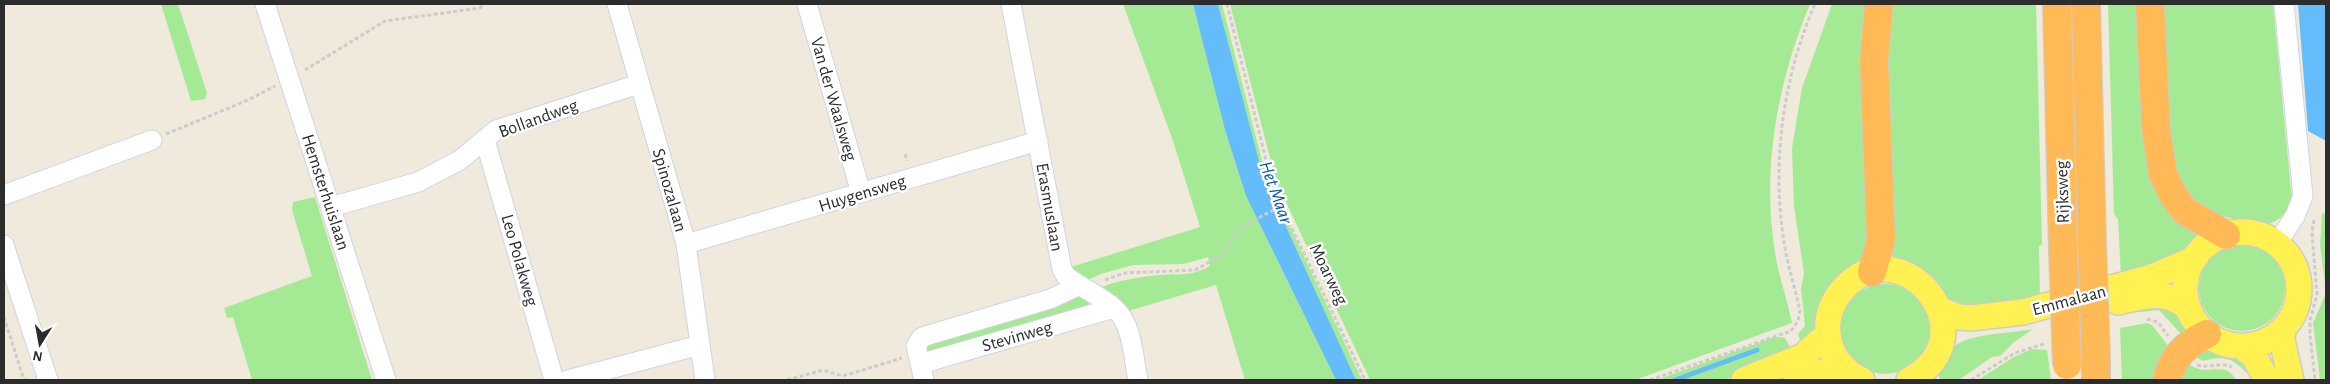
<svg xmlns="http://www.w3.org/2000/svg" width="2330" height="384" font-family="'Alegreya Sans',sans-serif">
  <rect width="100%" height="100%" fill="#efeadc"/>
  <path fill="#a4ea94" d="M161 4H178L207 93 205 99 191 101Z
    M1123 4H1193L1225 130 1246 196 1336 380H1245L1216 285 1128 311 1097 289C1117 280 1139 277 1161 275 1182 273 1190 277 1210 266L1208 257 1184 264 1133 265 1101 274 1083 282 1071 267 1200 227 1173 141Z
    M1218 4H1222L1266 176 1362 380H1356L1263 176Z
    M1230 4H1810C1776 86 1760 175 1777 264 1781 283 1788 303 1792 323L1635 380H1370L1276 181Z
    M1832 4H1871L1868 252 1802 347 1798 334 1805 326 1801 289 1804 273 1794 206 1792 148 1802 88Z
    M1886 4H2036L2042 244 2039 246 2040 298 1982 310 1955 305 1885 261Z
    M2108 4H2143L2150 142 2206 234 2184 251 2121 276 2118 219 2114 214Z
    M2157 4H2273L2292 201C2280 224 2271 227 2246 222 2221 216 2193 209 2179 184 2164 157 2165 125 2163 95 2161 64 2159 34 2157 4Z
    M315 197 372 380H252L233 317 227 318 224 308 312 276 292 210 293 202Z
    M2326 213V291L2320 245 2322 214Z
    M2199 288a43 43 0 1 1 86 0a43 43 0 1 1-86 0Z
    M1840 329a45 45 0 1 1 90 0a45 45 0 1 1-90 0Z
    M2326 293V380H2320L2313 323Z
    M1081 296 1087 299 1089 303 1086 308 928 354 922 344Z
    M2152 302 2181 315 2191 329 2183 336 2159 310 2120 314Z
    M2147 323 2152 325 2172 351 2160 380H2122L2120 328Z
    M2033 329 2013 343 2000 356 1992 357 1959 380H1940C1937 372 1939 366 1943 358 1958 331 2006 335 2033 329Z
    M1781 337 1785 338 1791 349 1772 363 1724 380H1657L1772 338Z
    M2032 349 2047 350 2051 380H1978L2014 357Z
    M2206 350C2222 350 2235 354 2248 362L2249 373C2244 372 2244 369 2239 366 2229 356 2216 357 2203 361L2193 355Z
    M2184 359C2204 383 2223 356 2236 380H2180Z"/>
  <path fill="#65bcfb" d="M1193 4H1218L1263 176 1356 380H1336L1246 196 1225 130Z
    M2298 4H2326V141L2308 131Z"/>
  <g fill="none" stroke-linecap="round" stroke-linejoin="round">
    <path stroke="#65bcfb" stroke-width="5" d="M1675 380 1757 350"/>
    <defs>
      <path id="minor" d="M265 4 386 380
        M617 4 686 244 705 380
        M807 4 861 193
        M1011 4 1062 269 1066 276C1081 288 1100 295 1114 308 1133 324 1133 357 1138 380
        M485 140 554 380
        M4 195 152 140
        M331 207 418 182 460 160 496 130 639 84
        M686 244 1038 141
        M2277 244 2295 216 2303 196 2284 4
        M4 245 48 380
        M920 364 1114 308
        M568 380 700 345
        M924 380 916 346 922 337 1050 299 1078 286"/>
      <path id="major" d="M2185 289a57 57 0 1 1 114 0a57 57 0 1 1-114 0Z
        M2118 302C2143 296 2168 288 2189 309
        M1940 310 1959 317 1971 318 2023 312 2152 277 2194 259
        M2283 330 2282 340 2291 380
        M2241 346 2254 356 2267 380
        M1744 380 1803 356 1828 334
        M1796 380 1842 366
        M1862 380C1843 372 1829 353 1828 333 1826 316 1833 300 1844 288 1902 225 1993 336 1909 380"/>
      <path id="highway" d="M2057 4 2063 251
        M2086 4 2092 244
        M2150 4 2156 130 2163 174 2173 195 2185 211 2226 235
        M1872 272 1881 240 1874 60 1879 4
        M2096 357V380
        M2167 380C2172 357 2186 344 2207 334"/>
    </defs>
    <use href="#minor" stroke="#d1d2e6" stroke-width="21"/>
    <use href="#major" stroke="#ccc" stroke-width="28"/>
    <use href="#highway" stroke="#ccc" stroke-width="30"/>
    <path stroke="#ccc" stroke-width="3" stroke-dasharray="4 2.5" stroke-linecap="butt" d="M1227 4 1272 184 1284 212 1365 380
      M305 70 385 21 480 8 483 4
      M166 134 248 100 275 86
      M905 154 907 161
      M2314 220 2312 233 2317 295 2310 320V334L2315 380
      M1105 280 1125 273 1195 270 1220 256 1238 231 1245 225 1281 206
      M4 317 24 380 29 379
      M2147 319 2158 322 2168 336
      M1791 331 1798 321 1800 310C1794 285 1786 260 1783 235 1772 158 1784 75 1815 4
      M2197 365C2209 369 2220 361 2232 367
      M787 380 823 370 843 376 902 358
      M1650 380 1791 331
      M1971 380 2015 353 2044 344"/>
    <use href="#minor" stroke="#fff" stroke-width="19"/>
    <use href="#major" stroke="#fff152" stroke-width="25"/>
    <use href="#highway" stroke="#ffba57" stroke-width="28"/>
    <defs>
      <path id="highway-bridge" d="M2092 244 2096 357
        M2063 251 2067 365"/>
    </defs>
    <use href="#highway-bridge" stroke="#ccc" stroke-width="30" stroke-linecap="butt"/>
    <use href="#highway-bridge" stroke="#ffba57" stroke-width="28"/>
  </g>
  <g text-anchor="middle" stroke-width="5" stroke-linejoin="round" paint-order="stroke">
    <g font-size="18" fill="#2c2c2c" stroke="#fff">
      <text transform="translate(834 99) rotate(74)" y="6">Van der Waalsweg</text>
      <text transform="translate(538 118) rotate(-20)" y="6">Bollandweg</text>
      <text transform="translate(670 190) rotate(74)" y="6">Spinozalaan</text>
      <text transform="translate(326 192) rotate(72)" y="6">Hemsterhuislaan</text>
      <text transform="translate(2062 192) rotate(-92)" y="6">Rijksweg</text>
      <text transform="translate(862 193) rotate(-17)" y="6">Huygensweg</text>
      <text transform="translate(1050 207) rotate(80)" y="6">Erasmuslaan</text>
      <text transform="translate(520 260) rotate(74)" y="6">Leo Polakweg</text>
      <text transform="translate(1329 274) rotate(64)" y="6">Moarweg</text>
      <text transform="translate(2069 300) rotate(-15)" y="6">Emmalaan</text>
      <text transform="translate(1017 336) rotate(-16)" y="6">Stevinweg</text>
    </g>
    <g font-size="19" font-style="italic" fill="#0056ab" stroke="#fff">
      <text transform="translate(1277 192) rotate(70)" y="7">Het Maar</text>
    </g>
  </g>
  <rect width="2330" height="384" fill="none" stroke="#2c2c2c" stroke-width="10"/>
  <g transform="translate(40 344) rotate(191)" stroke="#ffffff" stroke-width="4" paint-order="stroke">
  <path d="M0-4L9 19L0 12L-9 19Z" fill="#2c2c2c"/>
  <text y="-8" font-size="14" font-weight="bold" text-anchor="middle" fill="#2c2c2c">N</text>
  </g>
</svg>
